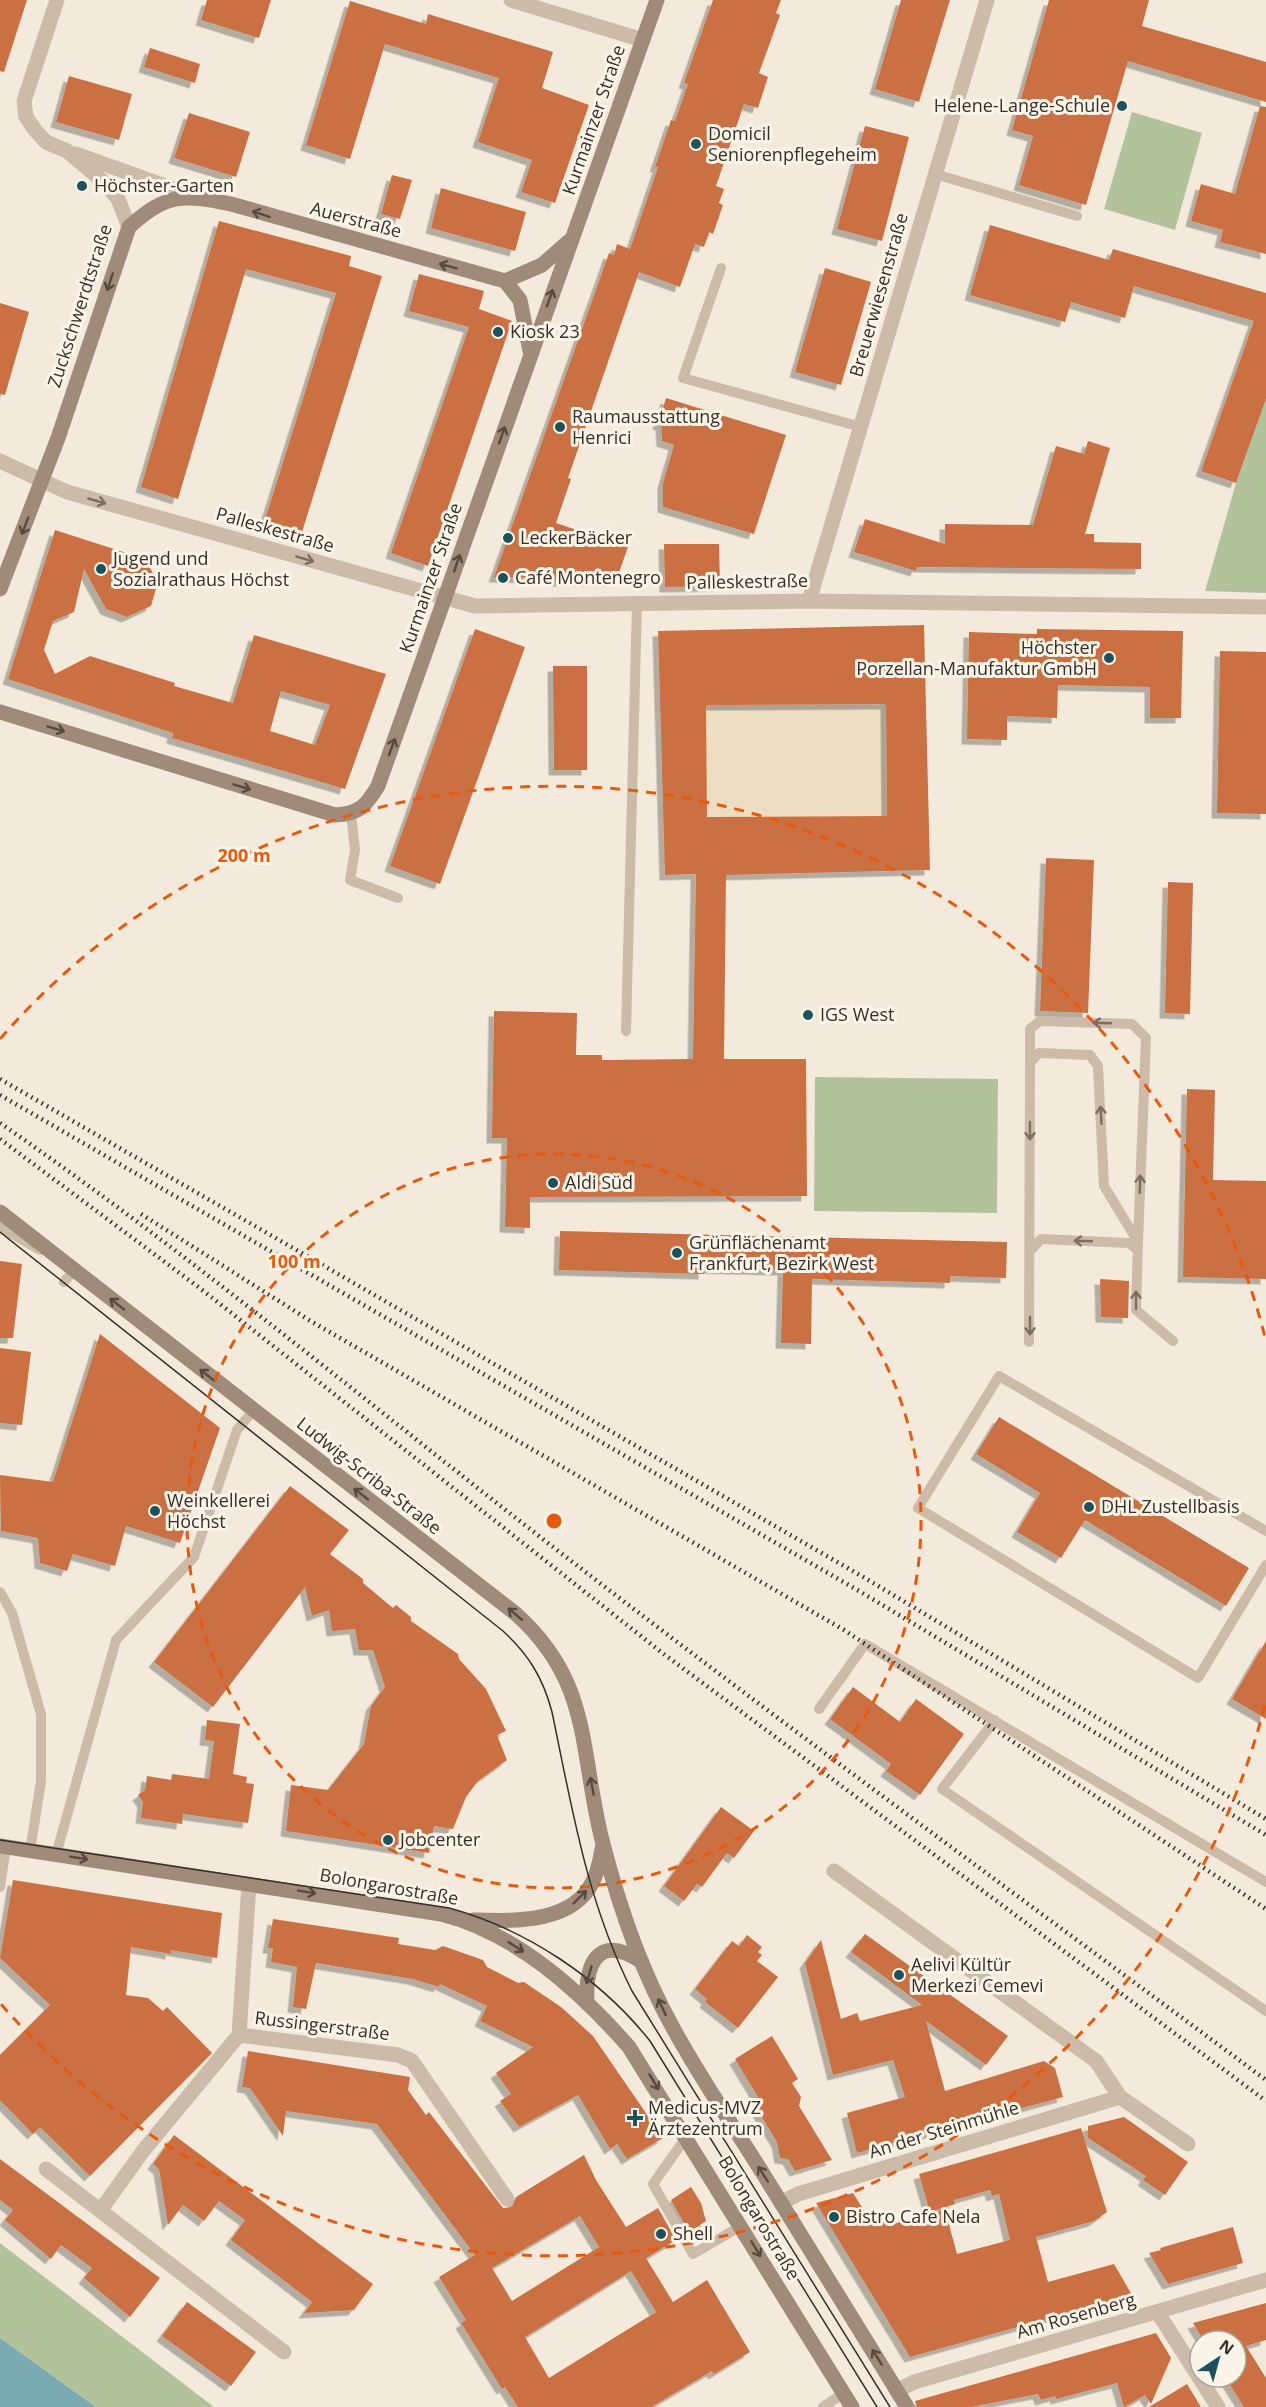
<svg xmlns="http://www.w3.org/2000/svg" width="1266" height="2407" font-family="'Open Sans',sans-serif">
  <defs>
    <filter id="shadow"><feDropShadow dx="-5.5" dy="5.5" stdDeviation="0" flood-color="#0004"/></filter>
  </defs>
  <rect width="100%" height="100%" fill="#f3eadc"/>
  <path fill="#b2c39c" d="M1132 112 1202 133 1175 230 1104 209Z
    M1266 399V593L1205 591 1236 483Z
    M815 1077 998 1079 997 1213 814 1211Z
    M0 2243 214 2407H96L0 2338Z"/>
  <path fill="#ecddc3" d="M886 704 887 816 707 817 706 705Z"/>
  <path fill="#7aaab2" d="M0 2338 96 2407H0Z"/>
  <path fill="#cb7043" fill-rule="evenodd" filter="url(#shadow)" d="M0 0H27L4 72 0 71Z
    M207 0H271L259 38 201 20Z
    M713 0H781L776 13 780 15 759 73 768 77 758 108 744 104 716 186 724 189 719 203 723 205 713 234 709 232 704 247 695 244 680 287 639 272 568 478 571 479 556 523 628 547 616 581H553V568L549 578 494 577 609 253 614 255 617 244 630 249 658 167H655L671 120 675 121 688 84 684 83Z
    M901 0H950L919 102 875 89Z
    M1049 0H1149L1142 26 1266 62V102L1128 61 1086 205 1019 185 1033 136 1012 130Z
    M350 1 426 24 428 14 553 52 542 88 589 105 555 203 521 192 532 160 478 142 499 78 385 44 350 159 306 145Z
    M150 48 200 64 195 83 144 67Z
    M69 76 132 94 119 140 56 122Z
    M1260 106 1266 107V254L1220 242 1223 230 1191 221 1201 184 1235 194Z
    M189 113 250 132 236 177 174 158Z
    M865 126 909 137 882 241 837 229Z
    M392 175 412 180 400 219 381 214Z
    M441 188 526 212 515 251 431 228Z
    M219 221 351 256 349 266 382 276 302 532 265 520 336 293 246 269 178 499 141 487Z
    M990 225 1109 260 1113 249 1266 293V399L1236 483 1201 471 1254 321 1134 286 1125 318 1071 302 1065 322 970 295Z
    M825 268 871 282 841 385 795 372Z
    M419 274 484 291 479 309 512 321 428 566 391 553 469 327 409 311Z
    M0 303 29 312 5 395 0 394Z
    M666 398 786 435 754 534 663 507V483L674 445 662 441 661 425 658 424Z
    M1088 441 1110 448 1085 534H1094V542L1141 543V569L917 567 916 571 854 552 865 519 945 544V524L1033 525 1056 446 1084 454Z
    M55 530 145 559 158 582 151 606 127 617 106 609 84 569 74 612 53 621 44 650 55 674 90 656 175 683 174 686 233 703 254 635 386 674 345 789 172 738 173 733 8 679ZM281 691 330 705 315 745 270 731Z
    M664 544H719L720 586 665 587Z
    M924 625 930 870 726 875 724 1059H806L807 1196 530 1197V1228L505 1227 507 1138H492L494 1011 577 1013 576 1055H602V1060L693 1059 696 874 665 875 658 631ZM886 704 887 816 707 817 706 705Z
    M475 629 525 647 440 884 390 866Z
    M1037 629 1183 631 1181 718H1150V687L1058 685 1057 718 1007 716V740L967 739 969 632 1037 634Z
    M1220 651 1266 652V814L1217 813Z
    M553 666H587V770H554Z
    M1046 858 1094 860 1088 1013 1040 1011Z
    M1168 882 1193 883 1190 1014 1165 1013Z
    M1187 1089 1215 1090 1213 1180 1266 1181V1279L1183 1277Z
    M560 1231 1007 1242 1006 1278 950 1276V1283L812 1279 811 1344 781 1343 783 1270 704 1268V1274L559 1270Z
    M0 1261 22 1264 13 1338H0Z
    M1100 1279 1129 1281 1128 1318 1101 1317Z
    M100 1334 220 1428 180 1543 126 1526 115 1566 73 1554 67 1571 40 1563 38 1538 1 1531 0 1475 53 1482Z
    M0 1348 31 1352 22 1425 0 1423Z
    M999 1417 1249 1568 1226 1606 1085 1520 1061 1558 1017 1532 1040 1493 976 1454Z
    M290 1486 349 1530 330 1554 363 1579V1583L393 1608 396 1605 411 1617V1621L458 1654 459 1659 486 1689 506 1731 497 1735 507 1760 478 1781 466 1797 453 1829 434 1826 429 1853 286 1831 291 1785 328 1790 364 1744 371 1706 385 1687 373 1650H359L355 1629 332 1631 329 1610 312 1616 305 1587 213 1707 154 1662Z
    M1266 1641V1719L1232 1699Z
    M853 1687 900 1722 916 1699 964 1734 920 1795 886 1771 891 1764 830 1719Z
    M207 1720 240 1724 233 1774 247 1777 246 1783 254 1784 248 1823 183 1814 182 1824 141 1818 143 1802 138 1795 145 1790 147 1776 171 1780 172 1774 209 1779 214 1741 205 1740Z
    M721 1807 754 1831 734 1858 727 1853 702 1887 697 1884 684 1901 664 1886Z
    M13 1880 222 1913 217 1958 171 1950V1954L131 1947 126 1995 148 1998 163 2011 167 2007 212 2053 90 2176 40 2127 33 2134 0 2100V2055L50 2005 0 1958Z
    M273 1919 399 1938 398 1944 435 1950 443 1946 483 1960 487 1967 518 1983 524 1982 561 2007 593 2036 663 2138 627 2159 617 2144 610 2149 578 2095 519 2127 500 2101 511 2094 496 2073 533 2047 480 2021 487 2006 440 1984 439 1987 413 1979 316 1963 306 2009 293 2007 297 1967 271 1962 273 1948H268Z
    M865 1934 1008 2036 986 2065 926 2021 945 2091 1044 2061 1055 2068 1063 2097 857 2153 847 2113 905 2097 893 2060 833 2075 805 1963 821 1940 841 2019 857 2013 860 2021 922 2005 851 1952Z
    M747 1935 762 1947 758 1952 762 1955 757 1961 778 1977 738 2028 705 2002 707 1999 695 1989 732 1941 739 1946Z
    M772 2036 798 2079 792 2083 801 2097 799 2106 832 2160 795 2171 788 2159 780 2158 777 2142 755 2106 761 2102 735 2059Z
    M248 2051 410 2077 408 2090 426 2115 429 2112 503 2208 512 2207 516 2197 584 2155 596 2180 626 2227 658 2208 676 2240 646 2258 673 2302 707 2280 750 2352 714 2374 712 2371 651 2407H518L505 2387 502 2389 461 2323 466 2320 439 2277 475 2255 377 2124 286 2111 283 2136 250 2088 242 2087ZM580 2216 599 2247 512 2301 492 2268ZM631 2271 656 2312 549 2378 525 2337Z
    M1124 2117 1188 2162 1165 2195 1143 2180 1146 2176 1088 2138V2126Z
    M1081 2128 1107 2212 1094 2221 1036 2237 1048 2282 1114 2264 1132 2295 910 2357 816 2203 853 2193 875 2228 873 2220 891 2215 893 2224 945 2210 957 2254 1010 2240 999 2194 992 2196 990 2190 954 2200 955 2204 930 2212 919 2174Z
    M174 2135 373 2284 354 2310 304 2313 312 2302 231 2240 245 2220 219 2201 204 2221 183 2205 168 2225 159 2169 153 2164Z
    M0 2159 160 2278 130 2317 84 2278 92 2268 61 2245 51 2259 5 2220 13 2210 0 2200Z
    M691 2187 701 2203 706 2221 689 2232 671 2200Z
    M1233 2227 1243 2263 1168 2284 1149 2253 1161 2250 1160 2248Z
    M187 2302 256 2352 231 2386 162 2336Z
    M1266 2303V2340L1246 2346 1266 2378V2407H1244L1225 2377H1236V2341H1204L1193 2323Z
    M1156 2333 1171 2358 1151 2404 1145 2395 1124 2407 1117 2383 1056 2399 1055 2396 1041 2400 1038 2394 971 2407H917L915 2401Z
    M1187 2384 1201 2407H1149Z"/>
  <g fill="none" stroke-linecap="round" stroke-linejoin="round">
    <path stroke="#ccbba8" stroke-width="10" d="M935 174 1077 216
      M721 268 683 378 861 427
      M351 814 355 850 350 880 398 898
      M626 1031 637 603
      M1030 1063V1029L1040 1021 1132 1024 1146 1038 1138 1242
      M0 1227 40 1250
      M1030 1251 1041 1239 1129 1243 1138 1250
      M64 1282 74 1270 69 1267
      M1029 1342 1030 1063 1039 1053 1090 1055 1098 1066 1104 1186 1138 1242 1136 1310 1173 1341
      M1266 1531 999 1376 918 1508 1198 1678 1266 1565
      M0 1592 12 1613 41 1714V1781L30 1851
      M819 1709 865 1644 1266 1882
      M995 1720 942 1789 1266 2011
      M56 1855 116 1640 194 1557 237 1430 253 1411
      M0 1887 6 1847
      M687 2136 653 2184 693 2254 741 2226
      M823 2407 844 2393"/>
    <path stroke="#ccbba8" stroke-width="15" d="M57 0 24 101 26 117 35 130 46 142 67 151 105 183 118 199 129 227
      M511 0 643 40
      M76 154 196 197
      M0 461 67 492 475 606 809 601 1266 607
      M809 601 987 0
      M834 1871 1096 2061 1120 2097 1188 2144
      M239 2035 398 2055 412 2061 507 2199
      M46 2169 284 2352
      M781 2203 798 2194 1120 2097
      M100 2211 143 2151 239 2035 249 1884
      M1158 2313 1218 2407
      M897 2391 914 2382 1266 2280"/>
    <path stroke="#a08a79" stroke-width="15" d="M505 281 542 265 569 241
      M0 589 58 438 129 227C167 193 183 194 231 204L505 281 520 300 530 351
      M0 712 335 815C359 814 366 806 378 786L657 0
      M0 1212 516 1614C593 1683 579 1752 603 1844 619 1906 641 1970 672 2026 699 2076 732 2124 762 2172 810 2251 859 2329 907 2407
      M0 1846 441 1914C516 1933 579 1990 629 2047L852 2407
      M473 1920C513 1921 573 1924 593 1881 599 1870 600 1857 603 1845
      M587 2003C585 1960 600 1934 642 1962"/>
    <path stroke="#382f28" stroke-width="1.5" d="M0 1232 503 1631C529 1655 543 1678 552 1712 572 1808 587 1902 632 1991L890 2407
      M0 1840 449 1908C526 1929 600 1978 650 2041L877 2407"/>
    <path stroke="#382f28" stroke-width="4.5" stroke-dasharray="1.5 4.5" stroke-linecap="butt" d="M0 1079 865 1578 1266 1819
      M0 1095 859 1591 1266 1835
      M0 1123C193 1256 372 1407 557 1550 790 1730 1029 1904 1266 2080
      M0 1139 201 1289 665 1655 1266 2101
      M141 1214 309 1320 844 1630 1266 1909"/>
  </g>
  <defs><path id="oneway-shaft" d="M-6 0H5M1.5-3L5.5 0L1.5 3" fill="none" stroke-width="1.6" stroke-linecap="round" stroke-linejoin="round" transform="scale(1.5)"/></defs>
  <g stroke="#574a40">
    <use href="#oneway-shaft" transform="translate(261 214) rotate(-162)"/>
    <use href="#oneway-shaft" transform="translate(448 266) rotate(-165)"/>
    <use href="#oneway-shaft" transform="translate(110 282) rotate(108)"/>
    <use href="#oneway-shaft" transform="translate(550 298) rotate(-70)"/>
    <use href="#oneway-shaft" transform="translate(502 435) rotate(-71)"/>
    <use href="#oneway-shaft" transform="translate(25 526) rotate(111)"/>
    <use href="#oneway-shaft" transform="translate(457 563) rotate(-71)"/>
    <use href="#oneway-shaft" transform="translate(56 729) rotate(17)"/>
    <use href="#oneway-shaft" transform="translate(392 747) rotate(-70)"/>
    <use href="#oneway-shaft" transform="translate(242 787) rotate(17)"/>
    <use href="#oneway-shaft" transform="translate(117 1304) rotate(-142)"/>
    <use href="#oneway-shaft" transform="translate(207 1375) rotate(-142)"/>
    <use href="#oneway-shaft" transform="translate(361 1494) rotate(-142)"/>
    <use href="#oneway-shaft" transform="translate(515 1614) rotate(-140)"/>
    <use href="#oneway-shaft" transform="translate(592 1786) rotate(-101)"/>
    <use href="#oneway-shaft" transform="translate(79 1858) rotate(9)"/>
    <use href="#oneway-shaft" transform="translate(307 1892) rotate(9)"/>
    <use href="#oneway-shaft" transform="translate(580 1897) rotate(-45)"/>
    <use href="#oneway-shaft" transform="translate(516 1947) rotate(33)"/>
    <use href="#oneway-shaft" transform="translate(589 1975) rotate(106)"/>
    <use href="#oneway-shaft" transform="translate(662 2007) rotate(-115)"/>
    <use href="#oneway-shaft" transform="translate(654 2082) rotate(59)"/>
    <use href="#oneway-shaft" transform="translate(763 2174) rotate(-122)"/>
    <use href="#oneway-shaft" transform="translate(756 2249) rotate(59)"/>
    <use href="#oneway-shaft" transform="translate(877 2357) rotate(-122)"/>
  </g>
  <g stroke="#7b6e62">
    <use href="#oneway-shaft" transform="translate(97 501) rotate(16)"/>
    <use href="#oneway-shaft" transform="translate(305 559) rotate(16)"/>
    <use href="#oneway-shaft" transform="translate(1102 1023) rotate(-178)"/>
    <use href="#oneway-shaft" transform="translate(1101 1115) rotate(-93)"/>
    <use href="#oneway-shaft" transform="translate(1030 1131) rotate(90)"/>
    <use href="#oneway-shaft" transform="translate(1140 1184) rotate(-88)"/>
    <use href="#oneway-shaft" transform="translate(1083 1241) rotate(-178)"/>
    <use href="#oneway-shaft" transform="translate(1136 1300) rotate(-90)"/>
    <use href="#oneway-shaft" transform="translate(1030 1326) rotate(90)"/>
  </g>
  <g fill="none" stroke="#e8590c" stroke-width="3" stroke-dasharray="10 8">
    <circle cx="554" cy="1521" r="367"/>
    <path d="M1265 1705A734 734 0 0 1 0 2003M0 1039A734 734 0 0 1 1265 1337"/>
  </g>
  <g fill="#1c525c" stroke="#faf4e9" stroke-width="2">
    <circle cx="1122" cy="106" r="6"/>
    <circle cx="696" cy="144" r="6"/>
    <circle cx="82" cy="186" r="6"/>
    <circle cx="498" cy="332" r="6"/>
    <circle cx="560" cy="427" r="6"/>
    <circle cx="508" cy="538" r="6"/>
    <circle cx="101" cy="569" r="6"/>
    <circle cx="503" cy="578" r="6"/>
    <circle cx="1109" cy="658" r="6"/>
    <circle cx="808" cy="1015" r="6"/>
    <circle cx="553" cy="1183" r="6"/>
    <circle cx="677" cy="1253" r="6"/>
    <circle cx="1089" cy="1507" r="6"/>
    <circle cx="155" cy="1511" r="6"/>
    <circle cx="388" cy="1840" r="6"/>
    <circle cx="899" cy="1975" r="6"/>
    <path d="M632 2109h6v6h6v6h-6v6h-6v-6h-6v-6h6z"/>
    <circle cx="834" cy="2217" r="6"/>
    <circle cx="661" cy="2234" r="6"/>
  </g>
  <g text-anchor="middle" stroke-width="6" stroke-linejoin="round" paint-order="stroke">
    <g font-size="18" fill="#382f28" stroke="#faf4e9" text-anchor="start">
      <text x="1110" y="112" text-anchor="end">Helene-Lange-Schule</text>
      <text x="708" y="140">Domicil<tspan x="708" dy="21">Seniorenpflegeheim</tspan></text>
      <text x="94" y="192">Höchster-Garten</text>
      <text x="510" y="338">Kiosk 23</text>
      <text x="572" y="423">Raumausstattung<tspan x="572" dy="21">Henrici</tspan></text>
      <text x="520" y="544">LeckerBäcker</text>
      <text x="113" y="565">Jugend und<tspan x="113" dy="21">Sozialrathaus Höchst</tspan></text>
      <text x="515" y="584">Café Montenegro</text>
      <text x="1097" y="654" text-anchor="end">Höchster<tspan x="1097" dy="21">Porzellan-Manufaktur GmbH</tspan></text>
      <text x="820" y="1021">IGS West</text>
      <text x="565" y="1189">Aldi Süd</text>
      <text x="689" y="1249">Grünflächenamt<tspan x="689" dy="21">Frankfurt, Bezirk West</tspan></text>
      <text x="167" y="1507">Weinkellerei<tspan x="167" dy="21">Höchst</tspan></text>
      <text x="1101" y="1513">DHL Zustellbasis</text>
      <text x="400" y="1846">Jobcenter</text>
      <text x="911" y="1971">Aelivi Kültür<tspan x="911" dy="21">Merkezi Cemevi</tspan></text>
      <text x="648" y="2114">Medicus-MVZ<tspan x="648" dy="21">Ärztezentrum</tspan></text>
      <text x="846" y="2223">Bistro Cafe Nela</text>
      <text x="673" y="2240">Shell</text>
    </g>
    <g font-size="18" fill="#382f28" stroke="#faf4e9">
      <text transform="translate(594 120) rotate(-71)" y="6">Kurmainzer Straße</text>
      <text transform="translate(356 220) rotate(15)" y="6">Auerstraße</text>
      <text transform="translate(879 295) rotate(-74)" y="6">Breuerwiesenstraße</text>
      <text transform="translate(80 306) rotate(-72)" y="6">Zuckschwerdtstraße</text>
      <text transform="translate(275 530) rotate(16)" y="6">Palleskestraße</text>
      <text transform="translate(431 578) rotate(-71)" y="6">Kurmainzer Straße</text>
      <text transform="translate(747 582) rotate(-1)" y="6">Palleskestraße</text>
      <text transform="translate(369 1476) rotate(38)" y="6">Ludwig-Scriba-Straße</text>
      <text transform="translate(389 1887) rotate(10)" y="6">Bolongarostraße</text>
      <text transform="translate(322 2026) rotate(7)" y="6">Russingerstraße</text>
      <text transform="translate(944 2130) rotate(-17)" y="6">An der Steinmühle</text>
      <text transform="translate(759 2218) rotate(59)" y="6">Bolongarostraße</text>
      <text transform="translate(1076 2316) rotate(-16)" y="6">Am Rosenberg</text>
    </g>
  </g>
  <circle cx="554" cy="1521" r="9" fill="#e8590c" stroke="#faf4e9" stroke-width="3"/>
  <g font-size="18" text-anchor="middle" font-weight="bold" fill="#e8590c" stroke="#faf4e9" stroke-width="6" stroke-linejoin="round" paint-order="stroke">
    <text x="244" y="862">200 m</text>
    <text x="294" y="1268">100 m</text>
  </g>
  <g transform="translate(1218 2359) rotate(36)"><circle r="28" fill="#faf4e9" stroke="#aca59c" stroke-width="1.5"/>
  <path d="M0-4.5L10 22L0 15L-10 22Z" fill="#1c525c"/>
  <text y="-9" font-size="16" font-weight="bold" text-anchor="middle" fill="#382f28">N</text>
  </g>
</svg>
